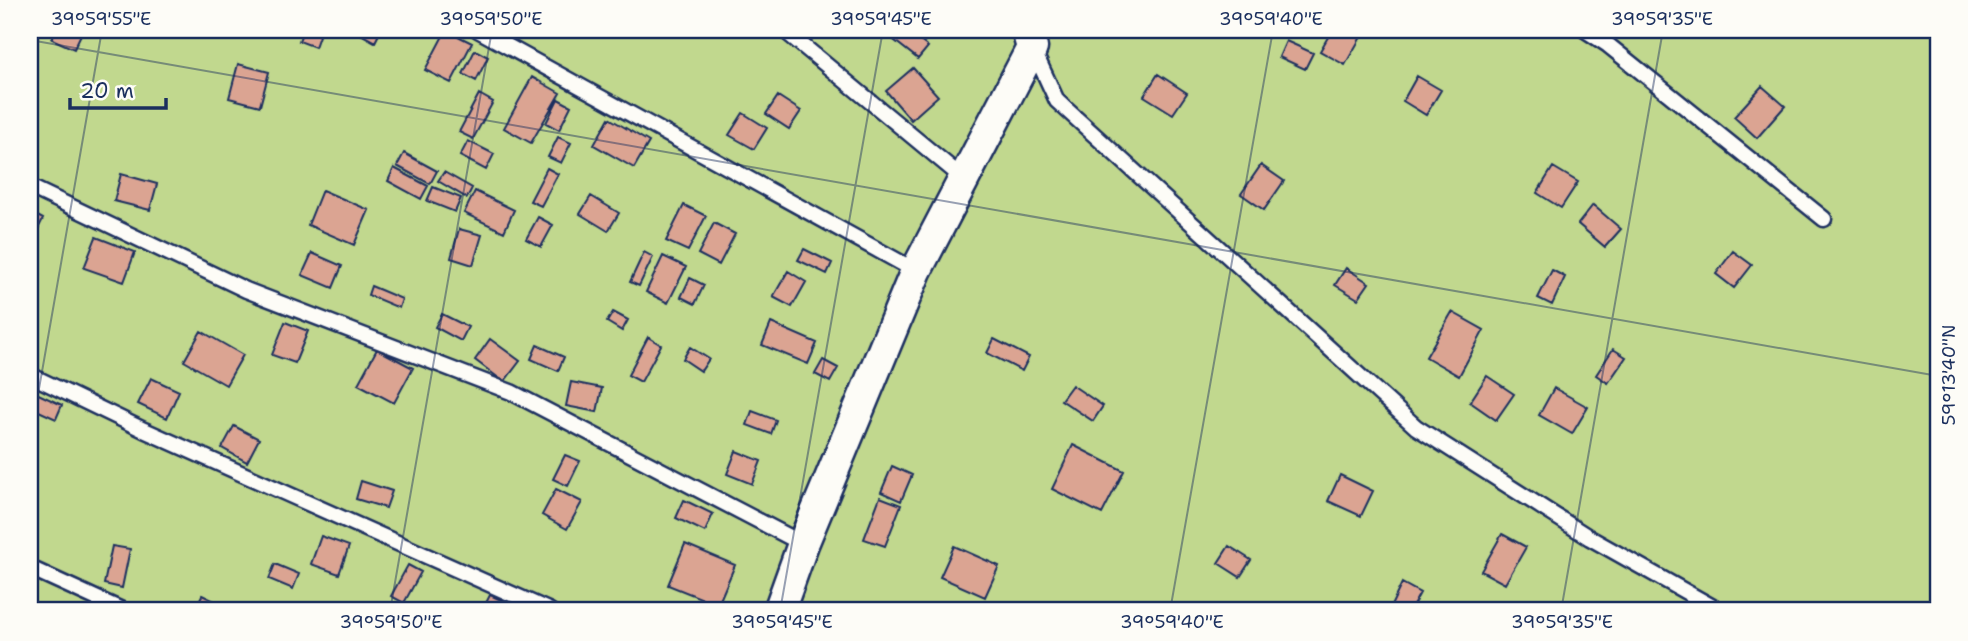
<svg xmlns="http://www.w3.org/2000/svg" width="1968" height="641" font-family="'Shantell Sans',sans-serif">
  <rect width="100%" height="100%" fill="#f6eae3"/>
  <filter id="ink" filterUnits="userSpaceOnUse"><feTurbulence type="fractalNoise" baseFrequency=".0143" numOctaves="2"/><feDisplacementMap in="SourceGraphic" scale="14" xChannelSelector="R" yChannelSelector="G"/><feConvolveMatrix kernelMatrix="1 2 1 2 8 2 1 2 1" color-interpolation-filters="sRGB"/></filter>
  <g filter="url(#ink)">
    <path fill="#c1d88e" stroke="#6e8476" stroke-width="2" d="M30 30H1938V611H30Z"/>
    <path fill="#dba492" stroke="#1b2f5e" stroke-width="2" d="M56 30H83L74 49 52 39Z
      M303 30H321L315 47 299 41Z
      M355 30H381L375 42 355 31Z
      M446 30 472 43 451 83 425 70Z
      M881 30H906L928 47 918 59Z
      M1332 30H1347L1361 37 1345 65 1320 51Z
      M1286 41 1313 53 1305 69 1279 57Z
      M475 50 488 57 476 81 463 74Z
      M238 64 269 72 260 106 229 98Z
      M913 68 938 96 911 120 886 91Z
      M1158 74 1187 93 1173 114 1144 96Z
      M1417 76 1441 90 1426 115 1403 101Z
      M532 77 560 93 531 143 504 128Z
      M1762 86 1785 106 1757 138 1734 117Z
      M479 94 493 102 473 139 459 132Z
      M778 96 801 111 789 129 766 114Z
      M558 99 571 106 559 130 546 123Z
      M743 113 767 128 754 149 729 135Z
      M609 118 649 142 634 168 594 145Z
      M558 137 571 143 561 163 548 157Z
      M468 141 494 154 486 170 460 156Z
      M404 153 437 171 430 184 397 166Z
      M1261 165 1284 181 1264 210 1241 194Z
      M1553 167 1578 182 1561 208 1537 193Z
      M394 168 428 186 421 199 388 181Z
      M547 168 558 174 541 206 530 201Z
      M444 172 472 188 467 198 438 181Z
      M121 174 157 184 150 210 114 201Z
      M433 187 461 198 455 212 427 201Z
      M322 190 369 210 354 245 308 225Z
      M475 191 514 210 504 232 464 213Z
      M591 196 619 213 608 231 580 214Z
      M684 205 706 216 688 251 666 241Z
      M1593 205 1621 229 1605 247 1578 224Z
      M30 212 43 219 30 245Z
      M538 217 553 225 541 247 526 239Z
      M714 223 735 234 719 265 698 254Z
      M459 229 482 235 473 265 451 258Z
      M96 237 135 252 124 282 84 268Z
      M804 249 832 263 827 274 798 260Z
      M1733 251 1752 265 1734 288 1716 274Z
      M644 252 653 257 639 286 630 282Z
      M312 253 342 266 333 288 302 275Z
      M663 256 686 267 668 303 646 292Z
      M1346 268 1369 283 1358 299 1335 285Z
      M1552 270 1565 277 1552 305 1538 298Z
      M788 271 806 282 792 307 773 297Z
      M690 278 704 285 695 304 681 297Z
      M371 286 402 299 399 308 368 295Z
      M613 312 628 320 622 331 607 322Z
      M1452 312 1484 330 1459 376 1426 357Z
      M442 314 468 327 461 341 435 327Z
      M285 322 308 331 295 363 272 355Z
      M771 323 817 343 808 364 762 345Z
      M201 331 243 355 226 385 184 361Z
      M648 337 661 345 641 382 628 375Z
      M490 339 520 361 504 382 475 360Z
      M994 339 1029 357 1022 371 987 353Z
      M537 345 564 357 558 371 531 359Z
      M690 347 709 359 701 371 683 359Z
      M377 349 413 368 394 403 358 384Z
      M1613 349 1626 357 1608 383 1596 375Z
      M823 360 838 368 830 382 815 374Z
      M1487 376 1514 394 1496 420 1470 402Z
      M151 378 179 391 167 418 138 404Z
      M571 382 602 388 597 412 566 406Z
      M1072 385 1103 406 1093 421 1061 400Z
      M1554 388 1588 407 1572 434 1539 415Z
      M34 392 62 405 56 419 30 407V401Z
      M752 411 776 420 771 434 747 425Z
      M234 426 259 439 247 462 222 448Z
      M1073 445 1124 471 1102 514 1052 489Z
      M736 451 761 461 752 484 727 474Z
      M565 455 580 461 568 486 553 479Z
      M892 466 912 475 901 501 881 492Z
      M1340 475 1373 491 1361 516 1328 501Z
      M361 481 392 491 386 508 356 499Z
      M556 489 582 502 567 529 542 515Z
      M880 497 901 505 885 546 864 539Z
      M684 500 713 514 705 532 676 518Z
      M1502 534 1526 547 1505 584 1481 571Z
      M321 536 349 546 339 574 311 564Z
      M685 544 735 565 718 605 668 585Z
      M112 546 130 549 122 588 104 584Z
      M954 546 999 566 985 597 940 577Z
      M1229 546 1251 560 1240 577 1218 563Z
      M275 564 299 574 293 589 269 579Z
      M408 565 421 572 404 603 391 596Z
      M1402 583 1420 593 1410 611H1396L1390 608Z
      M202 595 235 611H194Z
      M490 595 514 606 512 611H482Z"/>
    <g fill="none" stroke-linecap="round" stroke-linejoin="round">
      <defs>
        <path id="lane" d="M478 30 916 271
          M784 30 964 179
          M1585 30 1608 45 1824 219
          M1033 49 1057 101 1416 427 1590 538 1720 611
          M30 187 246 290 511 392 803 544
          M30 375 144 430 550 611
          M30 568 124 611"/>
        <path id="street" d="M779 611 803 544 916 271 1032 48 1027 30"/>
      </defs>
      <use href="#lane" stroke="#1b2f5e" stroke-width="19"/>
      <use href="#street" stroke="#1b2f5e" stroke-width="35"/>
      <use href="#lane" stroke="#fdfcf7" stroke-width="14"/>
      <use href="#street" stroke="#fdfcf7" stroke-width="30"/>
    </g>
  </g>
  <path fill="none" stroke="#1b2f5e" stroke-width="2" stroke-opacity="0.45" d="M30 40 1938 376M30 440 102 30M390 611 492 30M780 611 883 30M1170 611 1273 30M1561 611 1663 30"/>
  <rect width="1968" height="641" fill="none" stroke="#fdfcf7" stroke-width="77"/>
  <path d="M70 98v10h96v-10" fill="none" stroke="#1b2f5e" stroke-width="3.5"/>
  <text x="80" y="98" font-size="21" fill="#1b2f5e" stroke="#fdfcf7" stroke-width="5" paint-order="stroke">20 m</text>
  <rect x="38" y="38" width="1892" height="564" fill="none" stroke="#1b2f5e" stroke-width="2.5"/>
  <g font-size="18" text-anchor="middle" fill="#1b2f5e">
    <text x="101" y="25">39°59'55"E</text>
    <text x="491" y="25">39°59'50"E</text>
    <text x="881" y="25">39°59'45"E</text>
    <text x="1271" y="25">39°59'40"E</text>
    <text x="1662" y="25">39°59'35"E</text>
    <text transform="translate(1949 375) rotate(-90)" y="6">59°13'40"N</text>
    <text x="391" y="628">39°59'50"E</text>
    <text x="782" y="628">39°59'45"E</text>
    <text x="1172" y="628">39°59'40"E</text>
    <text x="1562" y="628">39°59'35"E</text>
  </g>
</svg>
